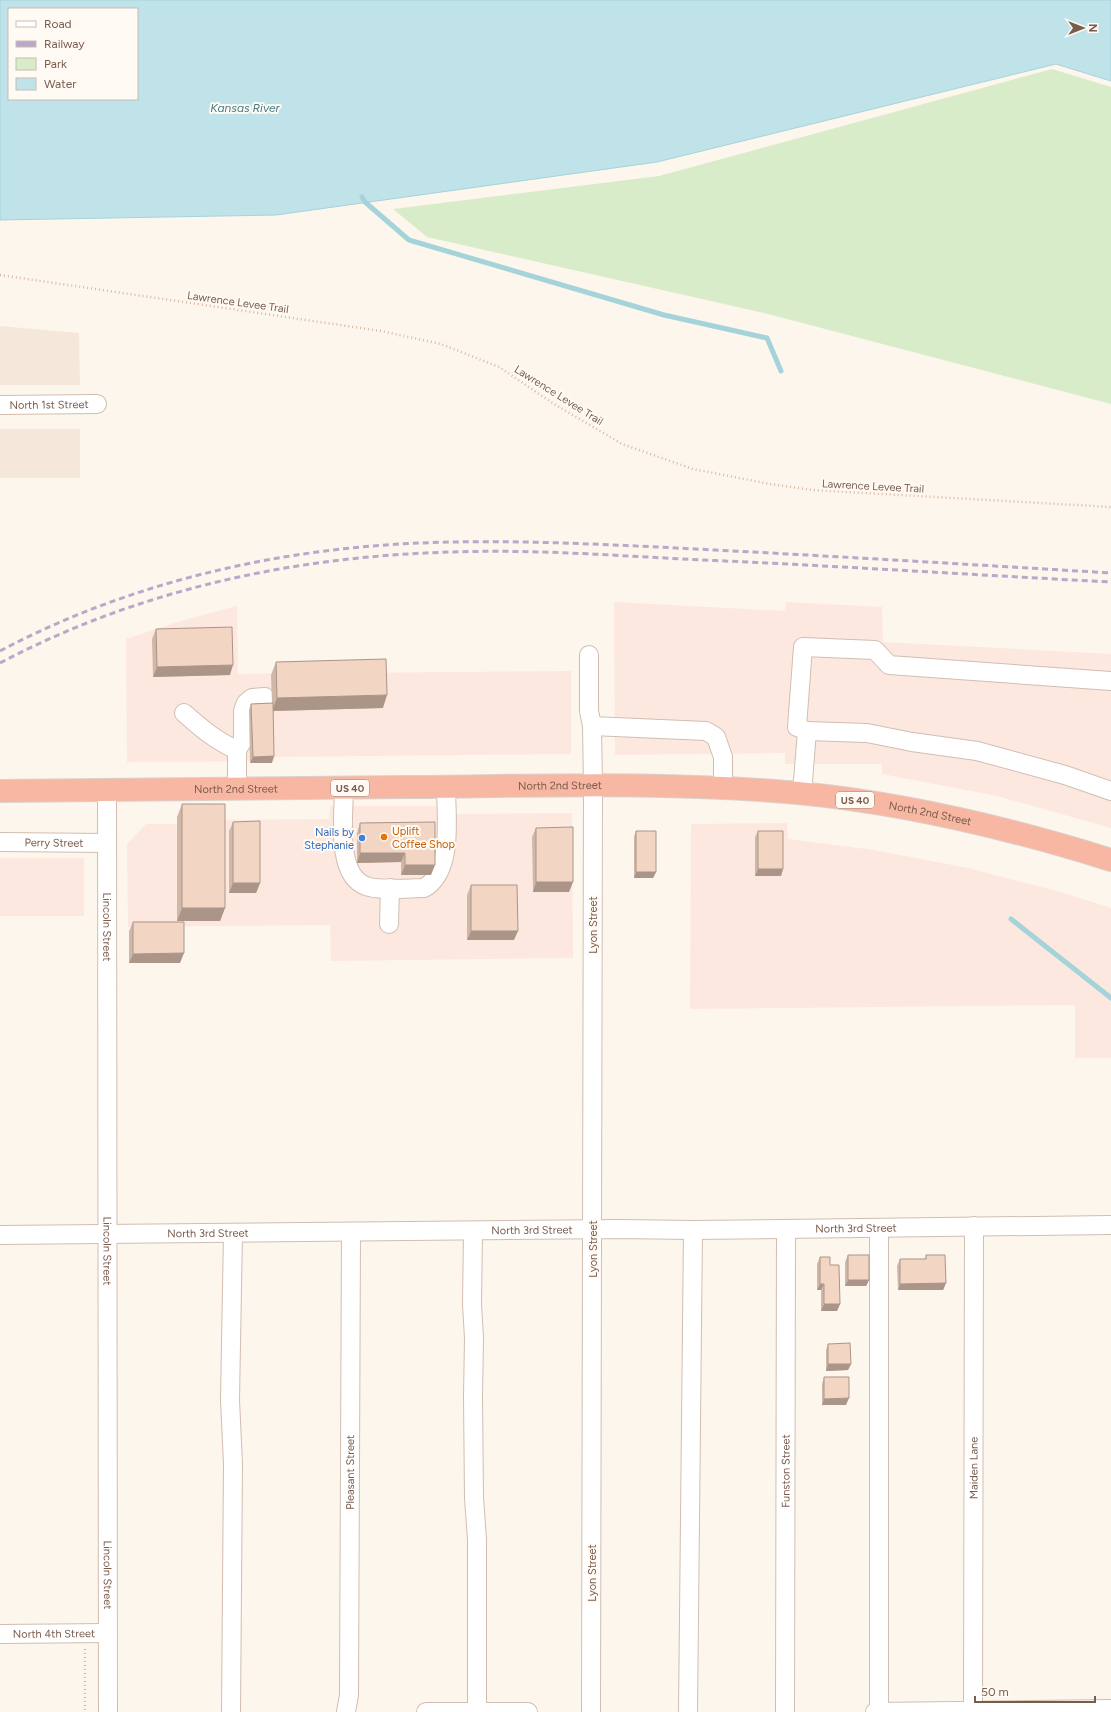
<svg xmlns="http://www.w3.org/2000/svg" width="1111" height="1712" font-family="Figtree,sans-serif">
  <rect width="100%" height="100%" fill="#fdf6ec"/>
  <path fill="#f5e8da" d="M0 326 79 333 80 385H0Z
    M0 429H80V478H0Z"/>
  <path fill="#fde8e0" d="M614 602 785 611 786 602 882 607 883 642 1111 654V828L997 796 882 774V764H785V753L615 755Z
    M237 606 238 674 571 671V754L275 757V761L127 762 126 639 177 622Z
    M330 806H455V814L572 813 573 958 331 961 330 925 128 927 127 844 146 824H220V820L329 819Z
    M787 823 788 839 874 850 968 868 1061 892 1111 908V1058H1075V1005L690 1009 691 824Z
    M0 858H84V916H0Z"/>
  <path fill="#d8ecc9" d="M1052 69 1111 87V404L768 314 427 237 393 209 659 176Z"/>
  <path fill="#bfe3e8" stroke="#a5d3da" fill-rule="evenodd" d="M0 0H1111V81L1056 64 657 162 276 215 0 220ZM9 9H137V99H9Z"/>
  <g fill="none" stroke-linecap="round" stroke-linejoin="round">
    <path stroke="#a5d3da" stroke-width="5" d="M362 197 365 202 409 240 664 315 767 338 781 371
      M1011 919 1111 998"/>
    <defs>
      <g id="minor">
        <path id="s1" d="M0 405 97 404"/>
        <path d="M589 655V711L592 726 593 785 591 1712"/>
        <path d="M184 713C201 728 216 741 237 750"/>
        <path d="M592 726 706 731 716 737 723 757V787"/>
        <path d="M807 731 867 733 912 742 977 751 1065 775 1111 791"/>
        <path d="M344 788C344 814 335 875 366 886 379 891 409 888 424 888 454 871 446 816 446 787"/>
        <path d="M237 789V750L243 740V711L246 703 252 698 265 697"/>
        <path id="s2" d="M107 790 108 1712"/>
        <path d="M802 793 807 731 797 727 803 647 875 650 889 665 1111 681"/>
        <path id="s3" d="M0 842 107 843"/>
        <path d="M389 924 390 888"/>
        <path d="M879 1228V1712"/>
        <path d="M473 1231 472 1304 474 1338 473 1397 474 1498 477 1539V1712"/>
        <path id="s4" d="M0 1235 619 1229 693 1230 1111 1225"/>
        <path id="s5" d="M0 1634 108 1633"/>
        <path id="s6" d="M973 1710 974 1226"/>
        <path d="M231 1712 233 1464 230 1400 233 1233"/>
        <path id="s7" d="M346 1712 349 1695 351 1232"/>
        <path d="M426 1712H528"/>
        <path d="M688 1712 693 1230"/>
        <path id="s8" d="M785 1712 786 1229"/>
        <path d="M875 1712 1111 1709"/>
      </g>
      <g id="highway">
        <path id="s9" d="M0 791C135 789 270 789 405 787 536 786 668 781 798 793 905 803 1009 828 1111 860"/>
      </g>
    </defs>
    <use href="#minor" stroke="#d1beb0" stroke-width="20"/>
    <use href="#highway" stroke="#dad1cd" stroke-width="24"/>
    <path stroke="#d9b8a5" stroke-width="2.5" stroke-dasharray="1 3" stroke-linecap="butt" d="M0 275 381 331 441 344 499 367 554 404 622 444 693 469 770 484 812 490 1111 507
      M85 1649V1712"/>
    <use href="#minor" stroke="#fff" stroke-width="18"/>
    <use href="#highway" stroke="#f7b7a3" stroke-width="22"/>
    <path stroke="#b9a8c9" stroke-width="3" stroke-dasharray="6 4" stroke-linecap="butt" d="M0 651C128 583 275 549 420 543 518 539 616 545 715 550 847 557 979 565 1111 573
      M0 663C140 589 296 556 453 552 536 549 620 556 703 560 839 566 975 575 1111 582"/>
  </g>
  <path fill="#d1b7a8" d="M156 629 230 675 153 677 152 639Z
    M276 662 383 708 273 711 272 763H250L249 710 251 704 272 703 271 675Z
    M182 804 225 908 220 921H177V817Z
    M233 822 260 883 256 893H229V831Z
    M435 822 431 875H401V862L357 863V833L360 823Z
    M536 828 569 892H533L532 837Z
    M636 831 656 872 653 878H634V837Z
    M758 831 783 869 781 876H755V837Z
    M471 885 514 940H467V895Z
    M133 922 180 963H129V931Z
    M848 1255 869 1280 866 1286H845V1262Z
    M926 1255 946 1283 943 1290H898L897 1266 900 1259H925Z
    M820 1257 830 1265 840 1304 837 1311H821V1290H817V1264Z
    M828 1344 851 1364 848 1370 826 1371V1350Z
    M824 1377 846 1405H822V1384Z"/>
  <path fill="#aa9588" d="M233 665 230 675 153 677 157 667Z
    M387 695 383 708 272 711 277 698Z
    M274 756 272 763H250L253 757Z
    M360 853H405L401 862 357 863Z
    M405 865H435L431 875H401Z
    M758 869H783L781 876H755Z
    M636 872H656L653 878H634Z
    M536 882H573L569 892H533Z
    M233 883H260L256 893H229Z
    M182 908H225L220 921H177Z
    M471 931H518L514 940H467Z
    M184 953 180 963H129L133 954Z
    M848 1280H869L866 1286H845Z
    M946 1283 943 1290H898L900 1284Z
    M820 1284H824L821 1290H817Z
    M824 1304H840L837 1311H821Z
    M828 1364H851L848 1370 826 1371Z
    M849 1398 846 1405H822L824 1399Z"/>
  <path fill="#f3d5c3" stroke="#aa9588" d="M232 627 233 665 157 667 156 629Z
    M386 659 387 695 277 698 276 662Z
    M273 703 274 756 253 757 251 704Z
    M182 804H225V908H182Z
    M260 821V883H233V822Z
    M435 822V865H405V853H360V823Z
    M573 827V882H536V828Z
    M636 831H656V872H636Z
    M758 831H783V869H758Z
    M471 885H517L518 931H471Z
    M133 922H184V953L133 954Z
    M848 1255H869V1280H848Z
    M926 1255H945L946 1283 900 1284V1259H926Z
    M820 1257H830V1265H839L840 1304H824V1284H820Z
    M850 1343 851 1364H828V1344Z
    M824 1377H849V1398L824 1399Z"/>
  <circle fill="#e8710a" stroke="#fffaf3" stroke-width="1.5" cx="384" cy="837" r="4"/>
  <circle fill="#3f7fe0" stroke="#fffaf3" stroke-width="1.5" cx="362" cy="838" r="4"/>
  <g text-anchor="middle" stroke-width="4" stroke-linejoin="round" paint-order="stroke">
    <g fill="#fffaf3" stroke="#a28b7f" stroke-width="1">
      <rect x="331" y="780" width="38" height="16" rx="3"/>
      <rect x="836" y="792" width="38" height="16" rx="3"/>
    </g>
    <g font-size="10" font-weight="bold" fill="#7a5c4d">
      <text x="350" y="792">US 40</text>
      <text x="855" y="804">US 40</text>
    </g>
    <g font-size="11" fill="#7a5c4d" stroke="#fffaf3">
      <text transform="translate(238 302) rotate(8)" y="4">Lawrence Levee Trail</text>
      <text transform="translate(559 395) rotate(32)" y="4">Lawrence Levee Trail</text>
      <text dy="4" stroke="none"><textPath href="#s1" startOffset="49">North 1st Street</textPath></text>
      <text transform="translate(873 486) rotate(3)" y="4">Lawrence Levee Trail</text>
      <text dy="4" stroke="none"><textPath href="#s9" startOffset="560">North 2nd Street</textPath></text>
      <text dy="4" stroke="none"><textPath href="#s9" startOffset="236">North 2nd Street</textPath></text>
      <text dy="4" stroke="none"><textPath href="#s9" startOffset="932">North 2nd Street</textPath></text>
      <text dy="4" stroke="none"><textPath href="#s3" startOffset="54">Perry Street</textPath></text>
      <text transform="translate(593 925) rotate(-90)" y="4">Lyon Street</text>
      <text dy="4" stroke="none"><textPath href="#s2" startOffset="137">Lincoln Street</textPath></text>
      <text dy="4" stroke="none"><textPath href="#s4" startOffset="856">North 3rd Street</textPath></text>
      <text dy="4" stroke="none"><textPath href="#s4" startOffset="532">North 3rd Street</textPath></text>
      <text dy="4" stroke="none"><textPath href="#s4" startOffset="208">North 3rd Street</textPath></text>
      <text transform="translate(593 1249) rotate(-90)" y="4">Lyon Street</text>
      <text dy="4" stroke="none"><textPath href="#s2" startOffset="461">Lincoln Street</textPath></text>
      <text dy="4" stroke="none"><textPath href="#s6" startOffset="242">Maiden Lane</textPath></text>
      <text dy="4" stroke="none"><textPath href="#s8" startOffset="241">Funston Street</textPath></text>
      <text dy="4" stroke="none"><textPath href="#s7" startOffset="240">Pleasant Street</textPath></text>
      <text transform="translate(592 1573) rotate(-90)" y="4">Lyon Street</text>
      <text dy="4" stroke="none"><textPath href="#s2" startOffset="785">Lincoln Street</textPath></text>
      <text dy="4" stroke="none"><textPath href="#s5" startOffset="54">North 4th Street</textPath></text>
    </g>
    <g font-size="11" fill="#c56008" stroke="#fffaf3" text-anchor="start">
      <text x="392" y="835">Uplift<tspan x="392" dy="13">Coffee Shop</tspan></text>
    </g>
    <g font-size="11" fill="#366cbe" stroke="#fffaf3" text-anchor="end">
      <text x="354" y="836">Nails by<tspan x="354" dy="13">Stephanie</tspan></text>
    </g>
    <g font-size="12" font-style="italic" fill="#437c86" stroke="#fffaf3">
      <text x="245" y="112">Kansas River</text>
    </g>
  </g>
  <rect x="8" y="8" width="130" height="92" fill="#fffaf3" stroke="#cabbb1"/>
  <rect x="16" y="21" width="20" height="6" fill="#ffffff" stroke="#cabbb1"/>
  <text x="44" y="28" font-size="12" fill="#7a5c4d">Road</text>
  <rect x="16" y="41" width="20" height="6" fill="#b9a8c9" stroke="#cabbb1"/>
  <text x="44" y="48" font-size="12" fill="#7a5c4d">Railway</text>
  <rect x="16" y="58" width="20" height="12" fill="#d8ecc9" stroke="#cabbb1"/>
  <text x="44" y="68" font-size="12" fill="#7a5c4d">Park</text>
  <rect x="16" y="78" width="20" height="12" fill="#bfe3e8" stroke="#cabbb1"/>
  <text x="44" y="88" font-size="12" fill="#7a5c4d">Water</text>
  <g transform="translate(1083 28) rotate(90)" stroke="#fffaf3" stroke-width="3" paint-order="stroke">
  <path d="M0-3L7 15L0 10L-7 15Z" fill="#7a5c4d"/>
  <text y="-6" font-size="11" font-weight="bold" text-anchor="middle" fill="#7a5c4d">N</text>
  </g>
  <path d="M975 1696v6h120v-6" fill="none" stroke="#7a5c4d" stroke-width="2"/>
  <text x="981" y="1696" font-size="12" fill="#7a5c4d" stroke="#fffaf3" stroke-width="3" paint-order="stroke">50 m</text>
</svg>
